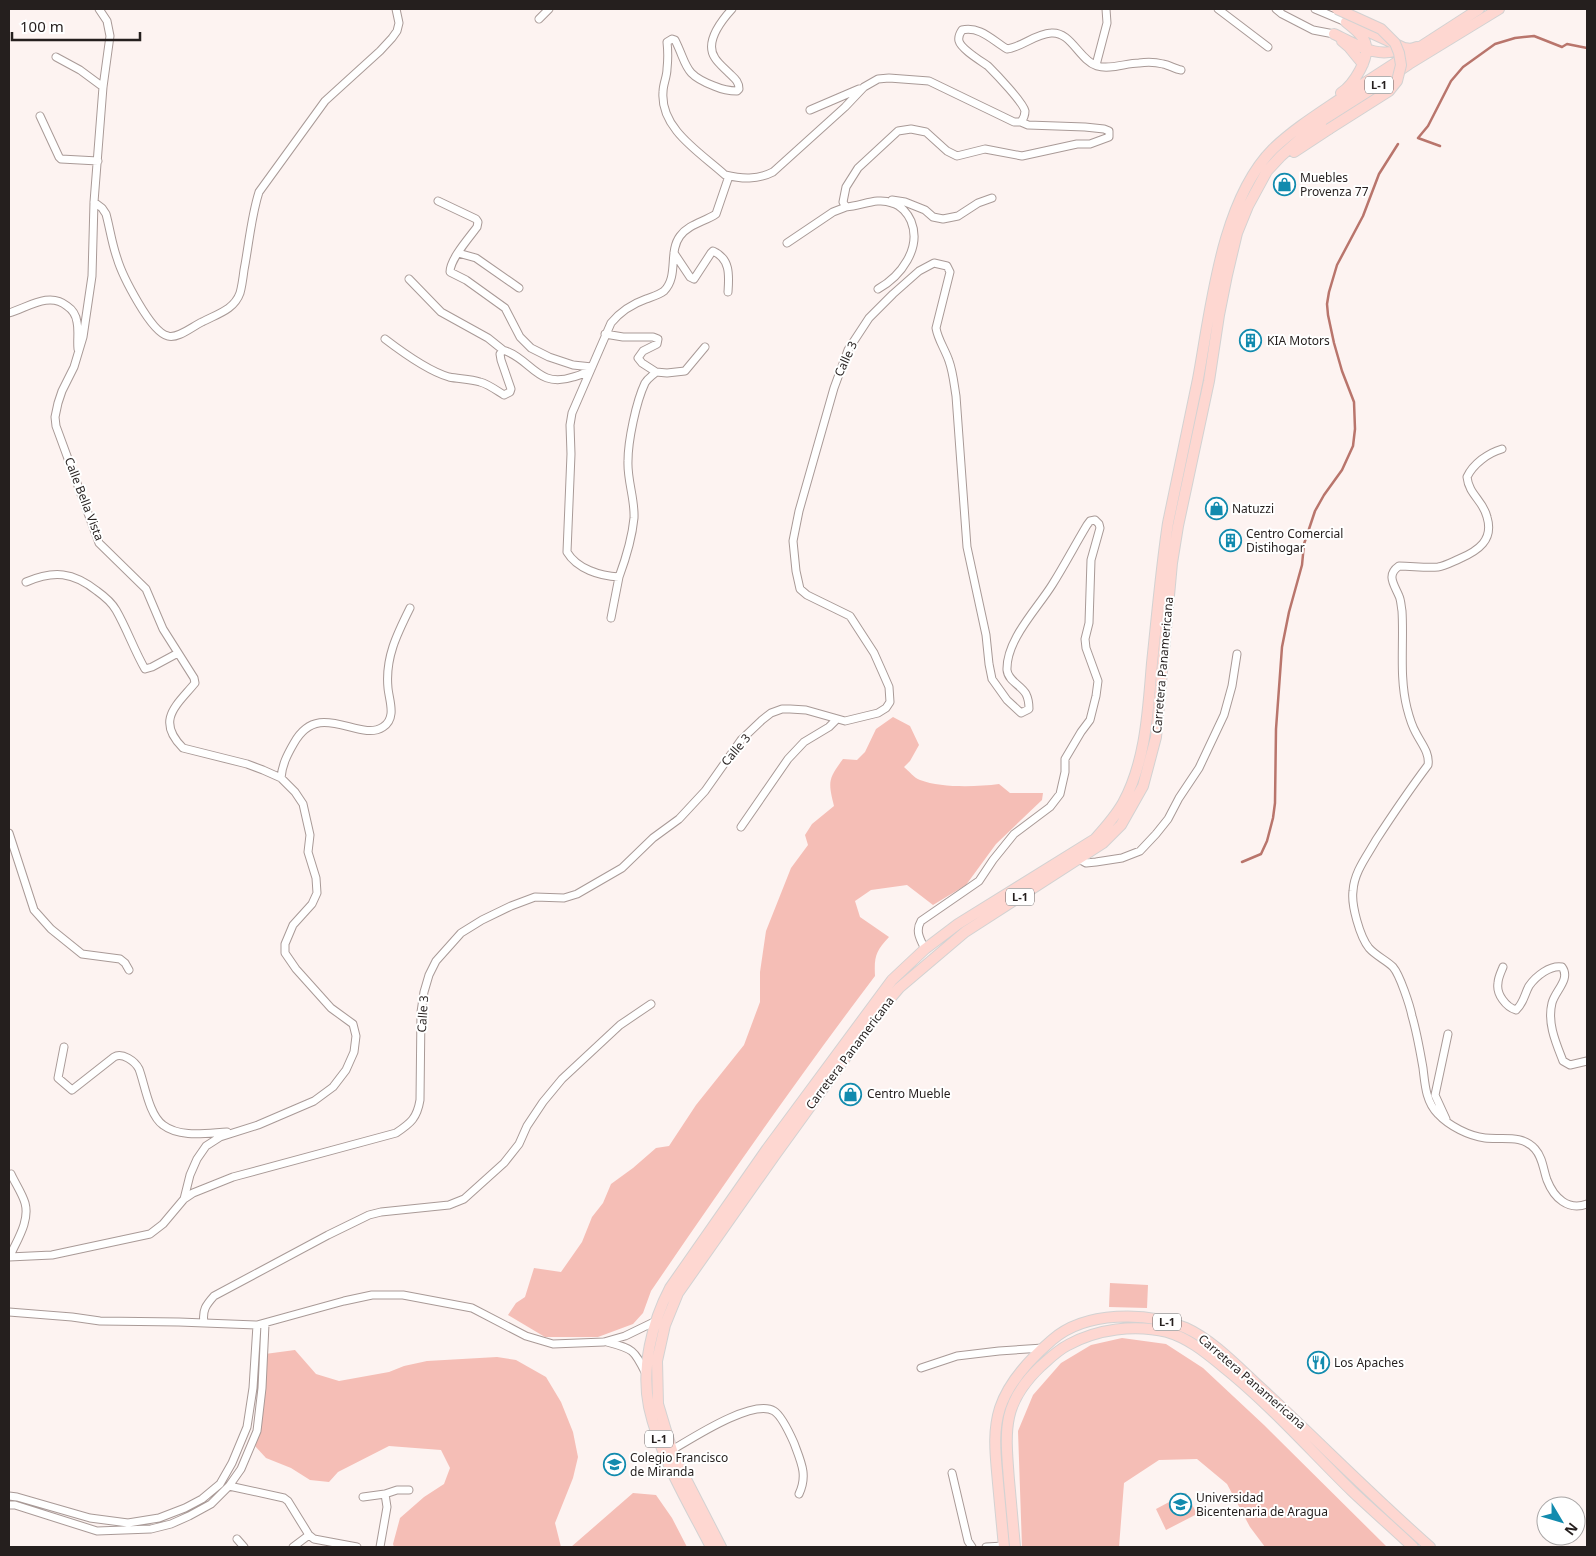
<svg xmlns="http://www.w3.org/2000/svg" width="1596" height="1556" font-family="'Noto Sans',sans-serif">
  <rect width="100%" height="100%" fill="#fdf3f1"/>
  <path fill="#f5beb6" d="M893 717 910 726 919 745 910 761 904 767C909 771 914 778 920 780 941 788 976 787 999 784L1010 793H1043L1042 800 996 844 966 885 933 905 907 885 871 890 855 901 860 917 889 937C876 951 874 956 875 976 797 1079 724 1184 651 1291L643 1313 633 1324 598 1337H545L508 1315 516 1303 525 1297 534 1268 561 1272 582 1242 592 1217 603 1203 611 1184 633 1168 656 1148 669 1146 696 1105 744 1045 760 1002V972L766 931 791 868 808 845 805 835 812 824 834 806C828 782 828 779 843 759L857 760 865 752 876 729Z
    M1110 1283 1148 1285 1147 1308 1109 1307Z
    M1122 1338 1166 1344 1203 1368 1264 1425 1387 1547H1265L1250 1527 1227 1484 1197 1459 1159 1460 1124 1483 1119 1547H1022L1018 1431 1033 1395 1061 1363 1091 1345Z
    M295 1350 316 1374 339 1381 389 1372 404 1366 427 1361 497 1357 516 1360 546 1377 561 1402 573 1432 578 1457 573 1478 555 1523 561 1547H394L393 1544 400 1518 424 1497 444 1484 450 1468 441 1450 389 1446 338 1472 329 1482 310 1480 291 1468 266 1458 255 1446C266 1416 265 1385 265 1354Z
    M633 1493 656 1495 672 1518 687 1547H571Z
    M1186 1493 1197 1514 1166 1530 1156 1509Z"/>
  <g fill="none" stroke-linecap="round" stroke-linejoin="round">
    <path stroke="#b9756c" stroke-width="2.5" d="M1440 146 1418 138 1428 126 1451 81 1463 67 1495 44 1515 38 1534 36 1562 47 1567 44 1587 48
      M1242 862 1261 854 1267 841 1273 818 1275 803 1276 729 1282 647 1289 612 1302 565 1304 544 1315 511 1324 495 1342 470 1353 446 1355 429 1354 402 1342 371 1334 343 1328 315 1327 304 1329 292 1337 265 1363 216 1379 174 1398 144"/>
    <defs>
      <path id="street" d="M732 9C722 20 704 42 715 58 718 63 724 68 729 73 734 78 739 81 739 89L737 91C729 91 721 89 714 86 683 74 688 66 675 40L672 39 667 42C668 51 668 60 667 69 667 77 663 84 663 92 660 129 701 153 725 175 742 179 757 180 773 172L845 107 864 87 878 79 889 78 929 81 1014 122H1021C1024 118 1025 115 1025 111 1023 102 995 73 988 66 981 61 961 49 959 41 958 37 960 33 962 30 980 26 992 40 1007 49 1022 47 1035 34 1051 33 1071 31 1079 60 1097 66 1110 70 1126 63 1139 63 1147 62 1155 62 1163 64 1169 65 1175 69 1181 70
        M1218 9 1268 47
        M1276 9 1282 14 1313 30 1334 34
        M1315 9 1346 22
        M539 19 549 9
        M56 57 80 70 103 87
        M1096 65 1107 23 1106 9
        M810 110 859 89
        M40 116 59 157 61 159 98 161
        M892 200 905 202 925 210 933 217 943 219 958 216 978 203 992 198
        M438 201 476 219 478 222 477 227C469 238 450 259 450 272L466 280 505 308 520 337 531 348 549 357 573 365 592 367
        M94 202 102 208 106 214C110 229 112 244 117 258 122 275 151 333 168 336 178 339 193 326 202 322 217 314 234 310 240 293 242 286 243 278 244 270 249 244 251 217 259 192L325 101 380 51 392 38 397 31 399 23 396 9
        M787 243 833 212 846 207
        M458 253 476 258 519 288
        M674 253 690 277 694 279 711 253 713 251C731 259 729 276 728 292
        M409 279 441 312 488 338 503 350
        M878 289C901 276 922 248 911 221 908 214 901 205 892 203 877 197 862 206 846 207L843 202 846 187 858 168 898 131 911 129 926 132 947 151 957 156 985 149 1022 156 1077 144H1090L1109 137V131L1104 129 1085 127 1028 125 1021 122
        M9 313C27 308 49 291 67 306 73 310 76 315 77 322 79 331 77 340 78 349
        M605 334 623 337H653L658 339 657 344 643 351 638 358 642 363 656 372
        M385 339C402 352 428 371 449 377 459 379 470 379 480 382 488 384 496 390 504 395L510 392 511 389 501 360 500 354 503 350C532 359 537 389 573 377 580 375 585 374 589 368
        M705 347 685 371 667 373 656 372C652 376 648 378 645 383 636 402 628 441 628 461 627 480 635 499 634 518 632 539 626 558 619 577 600 576 577 569 567 552L571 454 570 425 572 413 611 323C620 312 632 304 646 299 651 297 659 295 664 291 679 276 668 252 680 236 689 224 704 222 716 214L729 176
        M1502 449C1488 453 1473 464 1467 477 1469 495 1483 500 1487 517 1494 540 1478 551 1459 559 1452 562 1445 566 1438 567 1425 568 1412 566 1399 566 1386 575 1394 584 1399 596 1401 600 1401 606 1402 611 1404 643 1399 676 1407 708 1409 716 1412 726 1416 733 1421 743 1430 753 1428 765 1410 789 1393 814 1376 840 1367 856 1354 872 1353 891 1351 905 1360 937 1369 948 1376 956 1386 960 1393 967 1400 975 1410 1006 1412 1016 1417 1033 1420 1051 1423 1068 1425 1085 1426 1102 1438 1114 1449 1126 1469 1136 1485 1138 1502 1140 1522 1134 1535 1149 1543 1158 1543 1169 1547 1180 1554 1198 1568 1211 1587 1204
        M26 582C54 570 73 572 97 591 104 596 112 603 116 610 127 629 134 650 145 669L152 667 178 653
        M611 618 619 577
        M281 778C282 765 287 755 294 743 319 698 359 743 383 727 397 718 389 700 388 688 385 658 397 634 410 608
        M741 827 788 759 804 742 829 727 837 719
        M9 833 34 910 51 929 82 954 120 959 125 963 129 970
        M1079 859 1086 863 1096 862 1122 858 1140 851 1156 834 1168 819 1179 798 1199 768 1224 715 1232 686 1237 654
        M1503 967C1501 972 1498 978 1498 983 1496 994 1506 1007 1516 1010 1524 1003 1524 995 1529 986 1536 976 1550 965 1562 967 1571 979 1555 991 1552 1003 1547 1023 1556 1043 1563 1061L1570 1065 1587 1061
        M64 1047 58 1078 72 1090 114 1057C122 1052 135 1061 139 1069 145 1085 149 1115 163 1125 180 1138 207 1133 227 1132
        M1446 1119 1435 1095 1448 1034
        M184 1199 193 1193 233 1177 396 1133C411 1123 417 1118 420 1100L421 1012 424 992 429 975 436 961 461 933 482 920 511 906 535 897 564 898 577 894 622 868 653 838 679 819 705 791 741 740 762 720 771 713 782 709H790L806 710 845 721 878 713 886 708 890 702 889 687 882 671 874 653 850 616 807 595 800 589 796 571 793 541 799 511 834 388 848 350 869 318 893 294 919 271 934 263 947 266 950 272 936 328C938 340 945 349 949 361 953 372 954 384 956 396L967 547 986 635 989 664 992 679 1007 700 1021 713 1029 709C1029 704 1028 698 1026 694 1021 685 1008 681 1007 670 1006 640 1037 609 1052 585 1064 566 1075 545 1087 525L1090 521 1095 520 1099 524 1100 528 1091 560 1089 623 1085 639 1086 648 1098 681 1096 696 1090 720 1081 732 1065 759V772L1060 794 1050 807 1014 834 993 860 979 881 921 921C915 931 920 939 925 949
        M10 1256C17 1240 30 1221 25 1203 22 1193 15 1183 11 1174
        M9 1257 52 1255 150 1234 163 1224 184 1199 190 1175 197 1159 206 1146 220 1137 258 1125 314 1101 333 1087 346 1070 354 1052 356 1036 353 1024 331 1008 296 969 285 953V944L293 925 312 904 317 893 316 878 308 852 310 835 303 804 295 792 281 778 263 770 247 764 183 748C155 720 177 705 195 683L194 678 163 629 146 589 99 543 56 426 55 417 58 403 62 391 74 367 83 337 92 276 94 202 103 87 110 36 107 21 99 9
        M9 1312 72 1317 100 1321 179 1322 257 1325 344 1301 372 1295H403L472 1308 526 1336 553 1344 604 1342 625 1336 656 1321
        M204 1323C202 1310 206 1305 214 1296L328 1235 369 1215 381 1212 449 1205 464 1199 504 1163 519 1144 527 1126 543 1102 562 1079 620 1025 651 1004
        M607 1342C634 1349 634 1350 646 1374
        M921 1368 957 1356 999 1351 1043 1348
        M672 1450C691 1439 753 1398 774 1411 782 1416 790 1434 794 1443 801 1462 808 1475 799 1494
        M952 1473 968 1541 972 1547
        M229 1486 284 1498 288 1501 309 1535 314 1539 357 1547
        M9 1496 17 1497 90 1518 128 1523 159 1518 185 1508 202 1499 220 1484 232 1463 247 1427 253 1388 257 1325
        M363 1497 385 1494
        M9 1505H15L97 1531 151 1529 171 1524 189 1516 211 1504 229 1486 241 1469 257 1431 262 1388 265 1324
        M237 1539 244 1547
        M293 1547 309 1535
        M380 1547 387 1507 385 1494 397 1490H409
        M986 1547 1004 1546"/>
      <path id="primary" d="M1354 25 1404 48 1411 49 1417 47
        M1334 34C1358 45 1377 60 1404 48
        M1342 41 1349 47 1363 64
        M1341 93C1353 85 1371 58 1365 42 1362 34 1353 28 1346 22
        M1294 152 1329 129
        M711 1547C688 1502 660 1457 649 1407 641 1368 652 1322 670 1288L767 1149 892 980 925 949 958 924 1095 839C1105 828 1115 817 1123 803 1146 761 1148 710 1152 663 1157 616 1161 570 1168 523 1178 475 1188 427 1198 379 1211 309 1221 201 1273 149 1296 127 1323 111 1349 93 1392 65 1436 37 1479 9
        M721 1547 673 1454 658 1404 657 1361 665 1325 678 1293 775 1155 877 1014 899 988 965 932 1103 843 1121 825 1143 786 1156 737 1172 563 1178 526 1209 381 1219 315 1227 275 1237 233 1248 206 1267 171 1281 156 1308 132 1409 64 1499 9
        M1004 1547C1002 1526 1000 1505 998 1483 996 1458 992 1433 1000 1408 1009 1381 1031 1358 1052 1340 1085 1311 1147 1311 1186 1328 1213 1340 1240 1369 1262 1389 1318 1441 1372 1496 1430 1547
        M1015 1547C1013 1525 1011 1502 1009 1480 1005 1429 1002 1403 1041 1366 1050 1358 1058 1350 1068 1345 1097 1329 1135 1324 1167 1332 1188 1338 1205 1352 1221 1365 1269 1403 1309 1449 1352 1491 1372 1510 1393 1528 1413 1547"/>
    </defs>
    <use href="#street" stroke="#a99a97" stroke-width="9"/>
    <use href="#primary" stroke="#d3d2d2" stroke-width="12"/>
    <use href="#street" stroke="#fff" stroke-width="7"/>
    <use href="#primary" stroke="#fed7d1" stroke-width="10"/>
    <defs>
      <path id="primary-bridge" d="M1329 129 1389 91 1397 81 1401 65 1399 53 1395 43 1381 29 1337 9"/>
    </defs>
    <use href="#primary-bridge" stroke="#d3d2d2" stroke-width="12" stroke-linecap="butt"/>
    <use href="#primary-bridge" stroke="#fed7d1" stroke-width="10"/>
  </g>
  <defs>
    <symbol id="shop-ring" viewBox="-11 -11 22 22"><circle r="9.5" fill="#fff" stroke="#128bae" stroke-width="1.5"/><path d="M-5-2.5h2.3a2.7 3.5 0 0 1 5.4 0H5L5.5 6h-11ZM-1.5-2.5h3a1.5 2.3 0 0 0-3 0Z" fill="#128bae"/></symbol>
    <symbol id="building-ring" viewBox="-11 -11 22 22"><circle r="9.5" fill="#fff" stroke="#128bae" stroke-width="1.5"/><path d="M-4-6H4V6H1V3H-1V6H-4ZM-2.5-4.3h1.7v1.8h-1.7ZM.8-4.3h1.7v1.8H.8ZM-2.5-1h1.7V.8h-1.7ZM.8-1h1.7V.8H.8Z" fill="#128bae"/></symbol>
    <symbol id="restaurant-ring" viewBox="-11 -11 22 22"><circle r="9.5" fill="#fff" stroke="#128bae" stroke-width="1.5"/><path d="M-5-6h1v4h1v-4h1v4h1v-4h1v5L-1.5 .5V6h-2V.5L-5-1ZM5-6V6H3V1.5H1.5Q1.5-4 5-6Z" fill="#128bae"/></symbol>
    <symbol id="school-ring" viewBox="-11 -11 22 22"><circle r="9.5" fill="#fff" stroke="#128bae" stroke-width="1.5"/><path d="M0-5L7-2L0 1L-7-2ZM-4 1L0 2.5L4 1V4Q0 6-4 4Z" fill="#128bae"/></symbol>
    <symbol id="university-ring" viewBox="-11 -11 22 22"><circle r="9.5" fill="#fff" stroke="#128bae" stroke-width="1.5"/><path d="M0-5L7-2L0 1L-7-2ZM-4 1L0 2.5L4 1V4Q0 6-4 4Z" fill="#128bae"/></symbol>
  </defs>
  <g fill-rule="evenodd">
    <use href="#shop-ring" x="1272" y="172" width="25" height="25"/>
    <use href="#building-ring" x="1238" y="328" width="25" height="25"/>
    <use href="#shop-ring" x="1204" y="496" width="25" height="25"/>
    <use href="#building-ring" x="1218" y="528" width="25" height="25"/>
    <use href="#shop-ring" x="838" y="1082" width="25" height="25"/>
    <use href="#restaurant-ring" x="1306" y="1350" width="25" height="25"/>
    <use href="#school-ring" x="602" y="1452" width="25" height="25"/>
    <use href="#university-ring" x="1168" y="1492" width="25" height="25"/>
  </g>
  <g text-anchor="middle" stroke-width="4" stroke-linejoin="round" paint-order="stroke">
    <g fill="#fff" stroke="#666262" stroke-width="1">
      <rect x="1365" y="76.5" width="28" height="17" rx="4"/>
      <rect x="1006" y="888.5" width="28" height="17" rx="4"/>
      <rect x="1153" y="1313.5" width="28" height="17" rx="4"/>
      <rect x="645" y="1430.5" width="28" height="17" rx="4"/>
    </g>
    <g font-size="11" font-weight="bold" fill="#251f1e">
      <text x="1379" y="89">L-1</text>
      <text x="1020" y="901">L-1</text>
      <text x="1167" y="1326">L-1</text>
      <text x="659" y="1443">L-1</text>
    </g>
    <g font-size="12" fill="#251f1e" stroke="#fff" text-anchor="start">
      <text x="1300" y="182">Muebles<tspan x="1300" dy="14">Provenza 77</tspan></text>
      <text x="1267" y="345">KIA Motors</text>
      <text x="1232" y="513">Natuzzi</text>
      <text x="1246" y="538">Centro Comercial<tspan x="1246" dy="14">Distihogar</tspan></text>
      <text x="867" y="1098">Centro Mueble</text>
      <text x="1334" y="1367">Los Apaches</text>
      <text x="630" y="1462">Colegio Francisco<tspan x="630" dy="14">de Miranda</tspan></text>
      <text x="1196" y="1502">Universidad<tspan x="1196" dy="14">Bicentenaria de Aragua</tspan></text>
    </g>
    <g font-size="12" fill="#251f1e" stroke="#fff">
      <text transform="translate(846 359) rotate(-65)" y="4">Calle 3</text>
      <text transform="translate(84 499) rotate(69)" y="4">Calle Bella Vista</text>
      <text transform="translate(1163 665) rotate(-85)" y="4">Carretera Panamericana</text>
      <text transform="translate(736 750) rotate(-50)" y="4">Calle 3</text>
      <text transform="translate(423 1014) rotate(-86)" y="4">Calle 3</text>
      <text transform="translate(850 1053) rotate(-53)" y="4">Carretera Panamericana</text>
      <text transform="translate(1252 1382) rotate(41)" y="4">Carretera Panamericana</text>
    </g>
  </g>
  <rect width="1596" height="1556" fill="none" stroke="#251f1e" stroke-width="20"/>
  <g transform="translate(1561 1521) rotate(128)"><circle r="24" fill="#ffffff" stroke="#a8a5a5"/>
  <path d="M0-4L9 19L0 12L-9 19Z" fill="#128bae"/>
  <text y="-8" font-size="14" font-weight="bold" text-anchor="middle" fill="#251f1e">N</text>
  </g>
  <path d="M12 32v8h128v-8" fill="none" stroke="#251f1e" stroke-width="2.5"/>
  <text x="20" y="32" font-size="15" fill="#251f1e" stroke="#ffffff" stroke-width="4" paint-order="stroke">100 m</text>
</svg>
